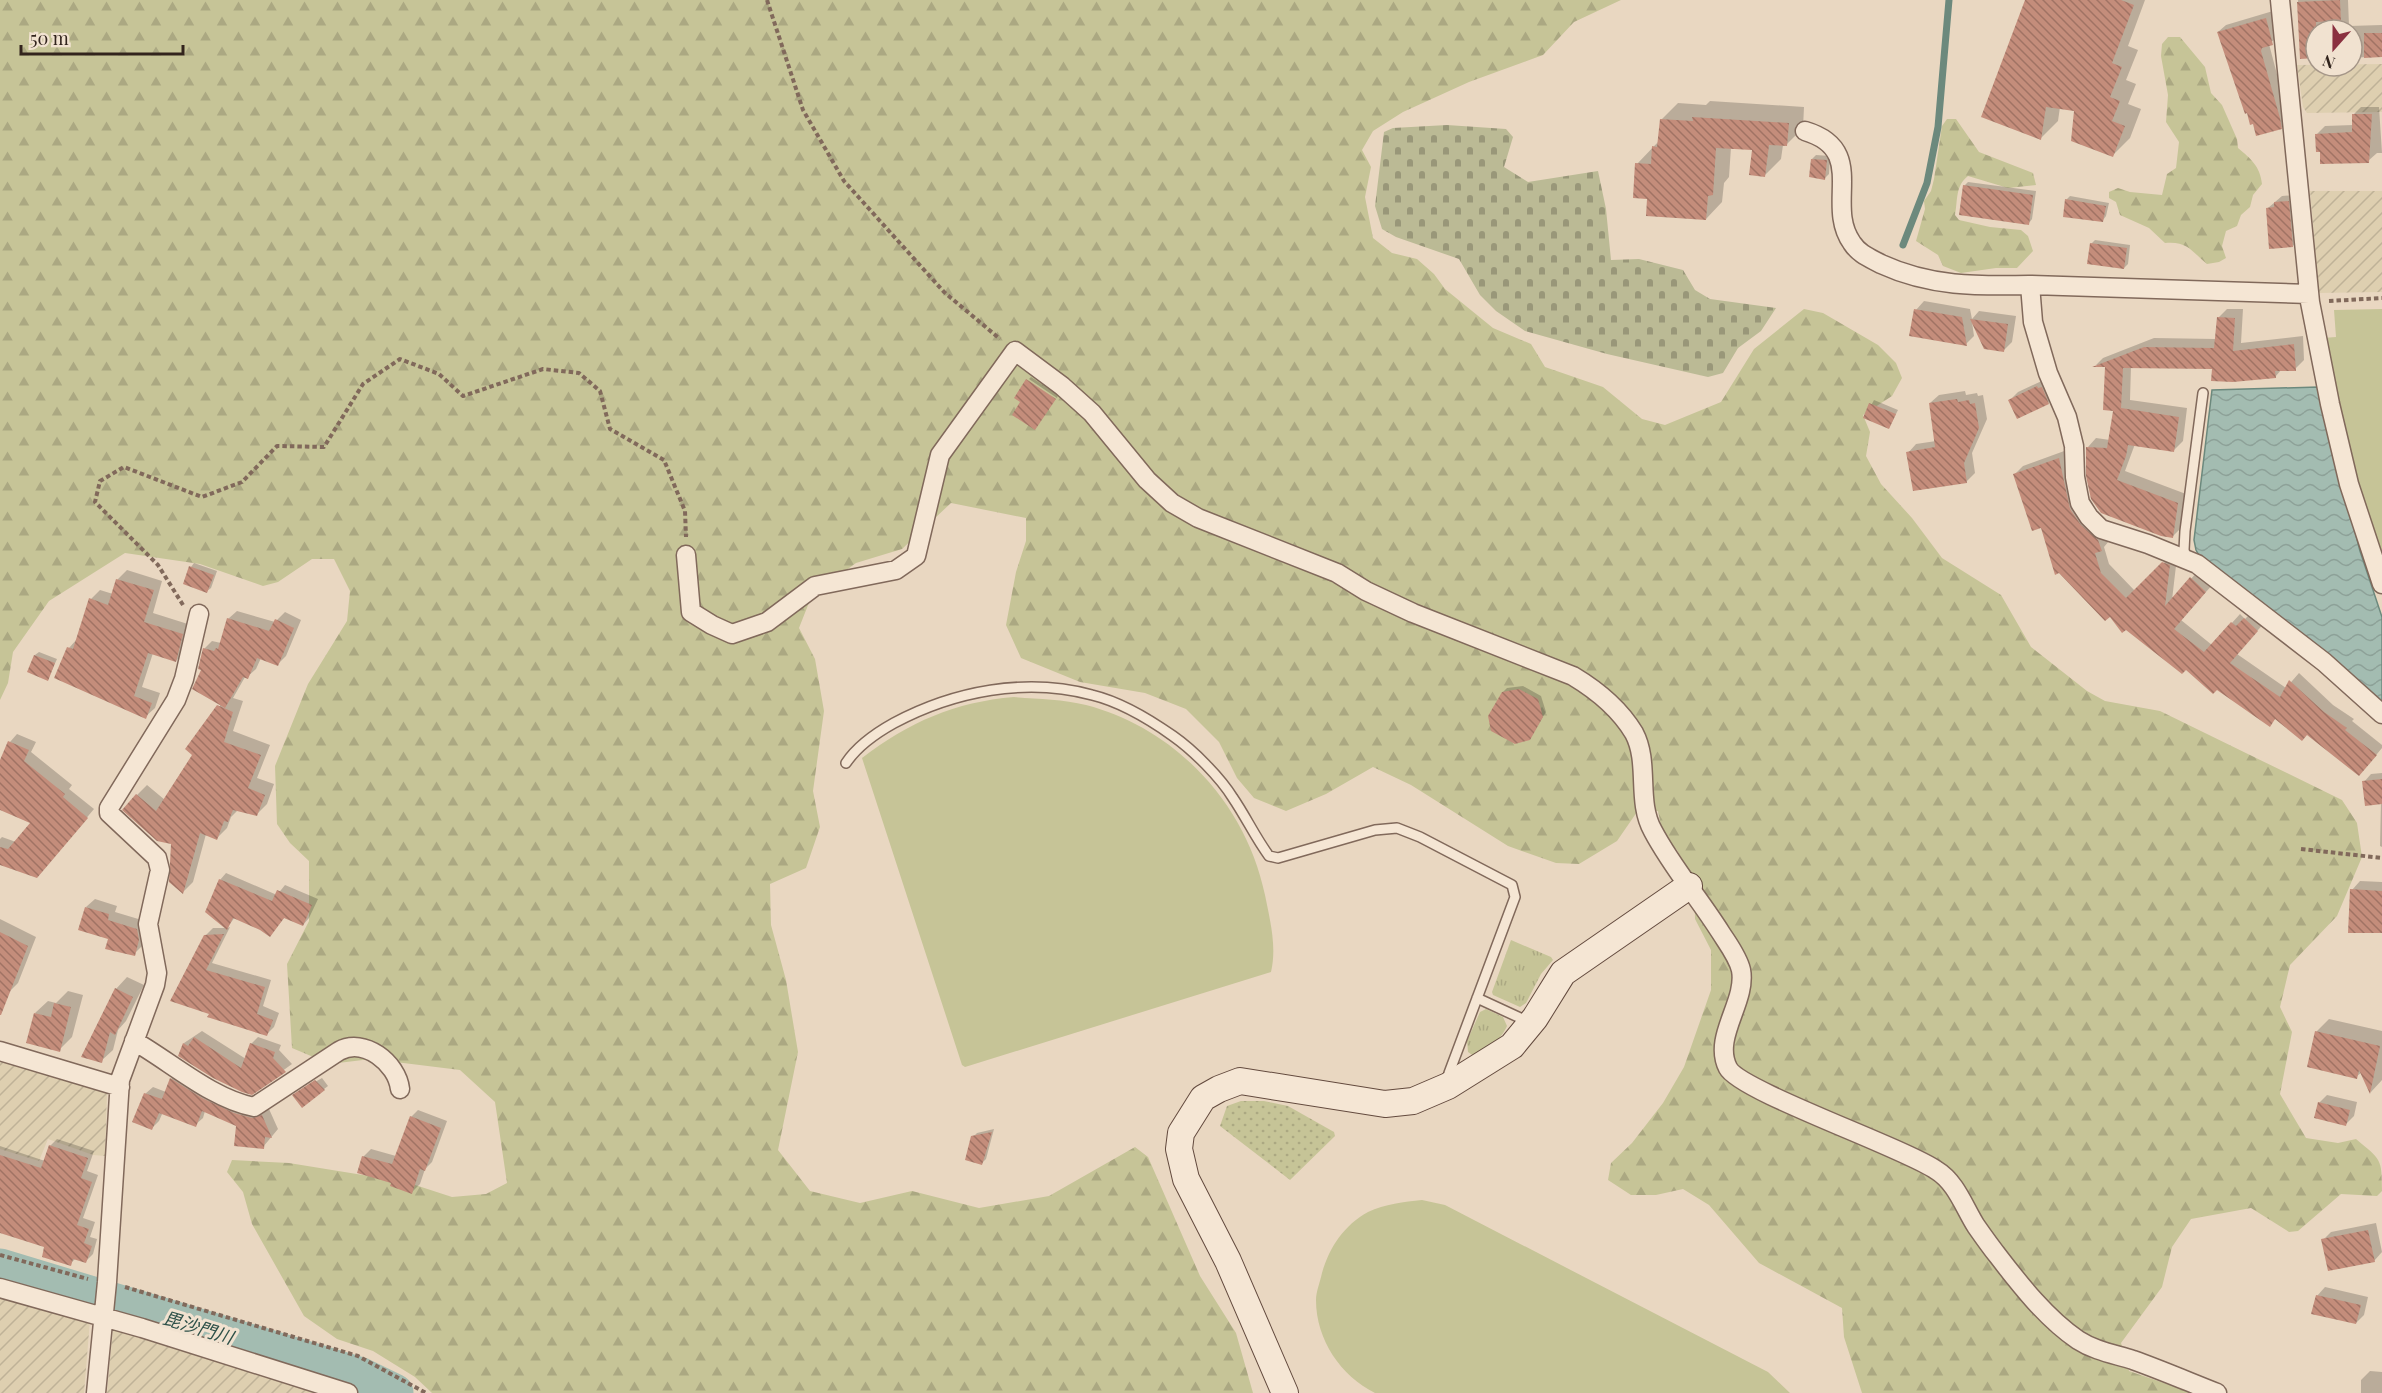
<svg xmlns="http://www.w3.org/2000/svg" width="2382" height="1393" font-family="'Playfair Display','Noto Sans JP',serif">
  <defs>
    <pattern id="farmland-furrows" width="10" height="10" patternUnits="userSpaceOnUse" patternTransform="scale(1.5)"><rect width="10" height="10" fill="#decfb0"/><path d="M-1 1l2-2M0 10L10 0M9 11l2-2" fill="none" stroke="#bfb297"/></pattern>
    <pattern id="grass-tufts" width="24" height="20" patternUnits="userSpaceOnUse" patternTransform="scale(1.5)"><rect width="24" height="20" fill="#c6c497"/><path d="M3 7l-1-3M5 7V3M7 7l1-3M15 17l-1-3M17 17v-4M19 17l1-3" fill="none" stroke="#aba882"/></pattern>
    <pattern id="forest-firs" width="22" height="20" patternUnits="userSpaceOnUse" patternTransform="scale(1.5)"><rect width="22" height="20" fill="#c6c497"/><path d="M5 1l3.5 6h-7zM16 11l3.5 6h-7z" fill="#aba882"/></pattern>
    <pattern id="cemetery-stones" width="16" height="16" patternUnits="userSpaceOnUse" patternTransform="scale(1.5)"><rect width="16" height="16" fill="#bbba95"/><path d="M2 7V4a2 2 0 0 1 4 0v3zM10 15v-3a2 2 0 0 1 4 0v3z" fill="#999779"/></pattern>
    <pattern id="park-dots" width="8" height="8" patternUnits="userSpaceOnUse" patternTransform="scale(1.5)"><rect width="8" height="8" fill="#c6c497"/><path d="M2 2h.1M6 6h.1" fill="none" stroke="#aba882" stroke-width="1.8" stroke-linecap="round"/></pattern>
    <pattern id="water-waves" width="16" height="10" patternUnits="userSpaceOnUse" patternTransform="scale(1.5)"><rect width="16" height="10" fill="#a3bcb1"/><path d="M0 5q4-4 8 0t8 0" fill="none" stroke="#8da198"/></pattern>
    <pattern id="building-back-hatch" width="6" height="6" patternUnits="userSpaceOnUse" patternTransform="scale(1.5)"><rect width="6" height="6" fill="#c48d7b"/><path d="M-1 5l2 2M0 0l6 6M5-1l2 2" fill="none" stroke="#a07364"/></pattern>
  </defs>
  <rect width="100%" height="100%" fill="#e9d7c1"/>
  <path fill="url(#farmland-furrows)" d="M2382 64V112L2307 113 2303 107 2297 65Z
    M2310 191H2382V292L2319 293Z
    M0 1058 107 1093 105 1156 93 1155 48 1139 39 1161 0 1149Z
    M0 1293 90 1320 84 1393H0Z
    M113 1329 299 1385 320 1393H107Z"/>
  <path fill="url(#grass-tufts)" d="M1511 940 1551 957 1553 960 1541 974 1526 1003 1520 1007 1493 995 1492 992Z
    M1486 1009 1503 1017 1507 1026C1502 1038 1487 1052 1475 1057L1468 1052 1467 1041 1480 1012Z"/>
  <path fill="url(#forest-firs)" d="M0 0H1621L1574 22 1543 55 1469 82 1403 112 1373 131 1362 150 1371 167 1365 197 1373 238 1392 253 1417 259 1434 274 1445 289 1493 328 1531 344 1545 367 1603 387 1642 419 1665 425 1721 402 1754 349 1804 309 1823 313 1878 345 1896 363 1902 378 1892 396 1863 415 1870 432 1866 456 1881 484 1912 518 1942 558 2001 595 2031 647 2087 691 2105 701 2160 711 2342 800 2357 823 2362 857 2337 916 2290 965 2280 1007 2292 1032 2280 1094 2306 1138 2338 1143 2356 1139C2381 1160 2382 1158 2382 1191L2377 1196 2341 1194 2298 1231 2289 1232 2251 1208 2191 1219 2172 1247 2162 1287 2121 1343 2129 1371 2193 1393H1862L1844 1337 1842 1308 1759 1263 1709 1205 1683 1189 1656 1195H1631L1608 1180 1611 1163 1632 1143 1663 1103 1684 1067 1711 990V950L1695 919 1694 884 1677 850 1663 836 1658 811 1637 812 1617 841 1579 864 1556 863 1508 846 1411 785 1373 767 1326 794 1286 811 1254 798 1237 778 1219 742 1186 709 1145 693 1080 682 1021 658 1006 625 1016 572 1026 541V518L951 503 902 549 856 563 812 595 799 628 815 659 824 711 813 791 820 827 806 868 770 884 771 925 786 980 798 1052 778 1150 810 1191 860 1203 912 1191 979 1208 1049 1196 1135 1147 1148 1157 1200 1276 1236 1333 1253 1393H432L415 1377 373 1351 337 1339 304 1316 252 1224 243 1192 227 1172 232 1160 289 1163 406 1182 452 1197 486 1194 507 1183 495 1102 460 1070 371 1059 330 1064 292 1048 287 964 309 921V861L290 843 277 824 275 766 308 684 347 621 350 591 334 559H312L278 582 263 586 200 564 125 553 49 601 13 652 8 683 0 700Z
    M2168 37H2180L2205 67 2211 93 2222 105 2237 139 2238 148C2251 159 2260 166 2262 184L2253 195 2250 207 2241 215 2237 226 2226 231 2222 246 2226 258 2219 262 2207 264C2191 251 2188 241 2165 243L2149 228 2120 215 2116 202 2109 198V192L2118 188 2130 192 2162 195 2167 174 2176 168 2179 142 2166 122 2168 95 2161 56 2162 44Z
    M1947 119H1956L1979 152 2033 173 2036 185 2008 188 1968 176C1955 186 1958 200 1955 215L1959 220 1990 227 2021 230 2028 236 2033 251 2017 268H1996L1961 273 1943 266 1938 255 1916 241 1925 209 1924 201 1931 191 1934 179 1942 126Z"/>
  <path fill="url(#cemetery-stones)" d="M1447 125 1506 129 1513 137 1504 167 1528 182 1598 171 1606 209 1611 260 1639 259 1683 270 1695 290 1710 299 1776 308 1761 331 1738 348 1723 373 1708 377 1607 354 1525 331 1496 311 1480 295 1459 259 1396 237 1382 229 1375 206 1384 132 1393 128Z"/>
  <path fill="url(#park-dots)" d="M1241 1101H1264L1288 1106 1334 1132 1335 1136 1290 1180 1220 1126 1227 1106Z"/>
  <path fill="#c6c497" d="M2382 309V565L2365 514 2323 338 2336 337 2334 310Z
    M1014 697C1038 699 1063 699 1086 705 1177 729 1246 804 1265 895 1270 920 1277 947 1271 972L965 1067 962 1065 862 758C909 722 955 702 1014 697Z
    M1422 1200 1445 1205 1768 1372 1790 1393H1375C1341 1376 1316 1340 1316 1300 1316 1292 1320 1282 1322 1273 1329 1248 1344 1225 1368 1212 1385 1204 1404 1202 1422 1200Z"/>
  <path fill="url(#water-waves)" stroke="#6c897d" stroke-width="1.5" d="M2318 387 2360 551 2382 617V708L2201 559 2196 550 2194 540 2212 390Z"/>
  <path fill="#0003" d="M2027 0H2145L2128 46 2138 50 2126 80 2136 84 2128 104 2141 109 2130 138 2113 155 2076 109 2060 107 2058 121 2041 138Z
    M2298 0H2348L2349 26 2382 25V56L2352 58V30H2316V60H2311V57L2301 58Z
    M2273 11 2280 35 2269 44 2289 120 2281 128 2218 32 2226 25Z
    M1710 101 1804 107 1803 128 1786 145H1783L1781 159 1765 175 1754 149 1731 147 1729 177 1724 183 1722 202 1706 219 1649 198 1637 164 1659 141 1661 120 1678 103 1706 105Z
    M2361 107H2379L2382 153H2377L2368 161 2321 151 2317 134 2325 126 2353 125V115Z
    M1816 155 1830 156 1829 174 1825 178 1812 159Z
    M1968 182 2036 191 2032 219 2029 223 1964 186Z
    M2295 195 2299 239 2293 246 2268 208 2282 196Z
    M2070 196 2109 203 2106 216 2103 220 2066 200Z
    M2095 240 2130 245 2128 264 2124 268 2091 244Z
    M1924 301 1970 309 1972 319 1979 311 2016 316 2012 342 2004 350 1972 322 1974 336 1966 344 1916 310Z
    M2227 309H2243L2241 343 2303 336 2304 360 2295 369H2282L2275 377 2214 368 2131 366 2130 400 2187 408 2183 441 2174 450 2135 444 2125 471 2186 494 2182 527 2173 536 2162 535 2088 447 2096 438 2110 440 2115 409 2107 366 2096 365 2103 358 2154 338 2216 339 2218 318Z
    M1031 377 1058 395 1057 398 1029 379Z
    M2046 379 2057 395 2048 403 2010 400 2018 392Z
    M1965 391 1966 395 1977 393 1978 396 1983 395 1987 419 1972 453 1975 473 1967 481 1908 453 1916 444 1936 441 1930 403 1939 395Z
    M1874 400 1898 410 1889 428 1865 417Z
    M2067 450 2078 500 2106 532 2109 541 2104 547 2109 564 2135 591 2172 555 2177 557 2172 600 2199 570 2214 583 2181 620 2212 645 2240 614 2245 619 2253 611 2265 622 2237 654 2286 688 2299 673 2333 705 2354 719 2352 721 2382 745V748L2367 766 2276 718 2269 725 2042 526 2015 474 2023 466Z
    M194 563 217 571 211 588 207 591 191 567Z
    M127 570 162 581 153 613 191 625 185 651 176 661 153 653 142 687 160 693 155 708 145 717 69 648 77 639 91 599 100 590 113 594 117 580Z
    M237 611 275 622 285 612 301 620 286 656 278 664 261 658 256 669 247 677H245L233 698 243 701 233 731 270 745 257 778 274 784 267 804 257 814 238 810 231 817 227 828 217 838 206 834 193 882 183 892 172 843 137 795 147 785 165 800 194 754 221 704 204 669V649L212 641 221 643 228 619Z
    M39 652 57 659 48 679 35 655Z
    M1523 686 1541 696 1546 712 1529 739 1503 692 1507 688Z
    M17 734 36 742 31 752 72 785 69 789 94 809 37 877 0 863V839L2 837 16 842 32 822 0 808V763L10 742Z
    M2382 773V847L2380 846 2381 802 2364 782 2371 774Z
    M226 873 277 895 285 885 318 899 309 918 303 925 285 917 270 935 261 928 235 917 227 928 230 927 212 963 271 980 263 1006 279 1013 274 1027 266 1035 211 1013 172 1000 205 936 213 928H226L220 880Z
    M2360 881 2382 882V932L2352 890Z
    M95 899 117 906 115 912 145 921 147 930 142 946 134 954 109 938 86 907Z
    M0 919 36 937 18 983 9 992 0 988Z
    M127 977 144 985 126 1021 118 1030 113 1050 101 1061 116 989Z
    M68 991 83 995 72 1037 59 1050 35 1013 48 1001 56 1003Z
    M2329 1019 2382 1031V1080L2371 1092 2362 1072 2356 1077 2316 1032Z
    M202 1031 246 1059 251 1044 258 1037 281 1045 279 1050 292 1064 252 1093 180 1055 184 1043Z
    M178 1072 260 1111 269 1109 278 1129 263 1147 237 1125 205 1111 203 1118 195 1125 163 1112 159 1121 152 1128 145 1094 153 1087 166 1092 171 1079Z
    M322 1078 328 1086 302 1106 298 1092Z
    M2327 1095 2357 1102 2354 1116 2346 1124 2319 1103Z
    M418 1110 447 1121 432 1162 425 1169 420 1184 412 1192 393 1182 359 1172 364 1156 371 1149 396 1156 411 1117Z
    M994 1129 986 1159 982 1163 973 1137 977 1133Z
    M57 1139 94 1151 87 1171 98 1175 83 1218 95 1222 90 1237 97 1239 93 1254 86 1261 76 1258 70 1264 46 1246 0 1232V1146L45 1161 50 1146Z
    M2376 1223 2382 1252 2374 1261 2323 1240 2331 1232Z
    M2325 1287 2368 1297 2364 1315 2356 1323 2317 1296Z
    M2370 1371 2382 1372V1393H2361V1380Z"/>
  <g fill="none" stroke-linecap="round" stroke-linejoin="round">
    <path stroke="#6c897d" stroke-width="7" d="M1903 245 1927 183 1938 127 1949 0"/>
    <path stroke="#a3bcb1" stroke-width="39" d="M0 1268 361 1377 394 1393"/>
  </g>
  <path fill="url(#building-back-hatch)" d="M2025 0H2121L2134 5 2112 63 2122 67 2110 97 2120 101 2112 121 2125 126 2113 157 2071 141 2074 111 2046 107 2041 140 1981 117Z
    M2340 0 2341 21 2316 22V58L2300 59 2297 2Z
    M2266 18 2273 45 2262 48 2261 51 2280 118 2282 129 2256 136 2253 124 2250 125 2247 113 2245 114 2217 32Z
    M2364 33H2382V57L2364 58Z
    M2352 114H2372L2369 163 2320 164V152H2316L2315 134 2352 132Z
    M1692 117 1789 123 1787 146 1769 145 1765 177 1749 175 1752 150 1716 148 1713 195 1708 196 1706 220 1646 216 1647 199 1633 198 1635 163 1651 164 1652 146 1657 147 1660 119 1693 121Z
    M1811 159 1827 160 1825 180 1809 177Z
    M1963 185 2033 195 2029 225 1959 215Z
    M2065 199 2106 206 2103 222 2063 217Z
    M2289 201 2293 247 2269 249 2266 208 2274 207V202Z
    M2090 243 2127 248 2124 269 2087 264Z
    M1914 309 1962 317 1967 346 1909 336Z
    M2217 317 2235 318 2233 351 2294 344 2296 371H2275L2276 378 2233 382 2211 381 2212 369 2123 368 2121 408 2179 417 2174 452 2128 445 2126 456 2117 480 2178 503 2173 538 2161 536 2101 513 2091 499 2086 476V447L2107 448 2113 411 2103 410 2105 367H2092L2144 347 2214 348Z
    M1970 319 2008 324 2004 352 1984 349Z
    M1026 379 1056 399 1035 430 1012 415 1020 402 1014 398Z
    M2037 386 2038 388 2042 387 2049 404 2017 419 2008 400Z
    M1957 399 1958 402 1969 400 1970 404 1975 403 1979 428 1964 463 1967 483 1913 491 1906 452 1935 447 1929 403Z
    M1869 403 1896 414 1889 429 1863 418Z
    M2059 458 2070 509 2081 525 2098 540 2102 551 2095 553 2101 573 2126 598 2162 562 2170 565 2165 606 2190 577 2206 592 2174 629 2204 652 2231 622 2236 626 2244 618 2258 631 2230 663 2280 697 2289 680 2324 712 2347 728 2345 730 2377 755 2359 776 2307 735 2302 741 2275 719 2270 727 2217 690 2213 694 2186 670 2182 674 2126 630 2122 633 2110 617 2105 621 2059 573 2055 575 2041 528 2032 531 2013 474Z
    M189 566 214 575 207 593 183 584Z
    M116 579 154 590 144 622 183 634 176 662 148 653 134 696 152 703 146 719 54 678 67 647 73 649 89 598 108 605Z
    M227 618 269 631 275 619 294 628 278 666 257 658 248 679 243 677 225 708 192 689 201 670 198 669 203 648 214 651 216 648 218 649Z
    M34 655 55 663 48 681 27 672Z
    M1519 689 1538 699 1543 717 1530 740 1515 744 1491 731 1488 716 1502 692Z
    M217 705 233 712 224 742 261 755 248 788 265 795 257 816 233 810 228 822 224 821 217 840 200 833 183 894 169 882 171 844 157 841 122 810 136 794 156 811 192 755 185 749Z
    M8 741 29 750 24 761 65 794 63 797 88 818 37 878 0 865V847L8 849 30 823 0 810V760Z
    M2382 779V804L2365 806 2362 781Z
    M219 879 272 901 277 890 312 905 303 926 284 918 270 937 260 930 233 918 227 930 205 912Z
    M2350 889 2382 891V933H2348Z
    M85 907 109 914 108 920 137 929 139 940 135 956 105 949 108 939 78 930Z
    M0 932 28 946 1 1015H0Z
    M224 934 206 970 265 987 257 1014 273 1020 267 1036 207 1017 209 1014 170 1001 204 935Z
    M115 988 133 997 115 1035 110 1032 102 1063 81 1057Z
    M54 1003 71 1007 60 1052 26 1043 34 1013 51 1017Z
    M2315 1031 2380 1046 2370 1094 2359 1070 2357 1079 2307 1067Z
    M194 1037 241 1068 250 1043 275 1052 273 1058 286 1072 252 1095 242 1092 213 1078 178 1056 183 1043 188 1046Z
    M170 1078 202 1098 234 1113 252 1118 262 1115 272 1138 265 1137 264 1149 234 1146 236 1126 202 1111 196 1127 159 1113 152 1130 132 1122 144 1093 162 1099Z
    M315 1080 325 1090 302 1108 292 1095Z
    M2318 1102 2350 1110 2346 1126 2314 1118Z
    M410 1116 441 1128 425 1171 420 1169 412 1194 390 1186 391 1183 357 1173 362 1156 392 1164Z
    M992 1132 982 1165 965 1160 971 1136Z
    M49 1145 88 1158 81 1178 92 1182 77 1225 89 1229 84 1243 92 1246 86 1263 73 1259 71 1266 42 1257 44 1247 0 1233V1155L41 1168Z
    M2368 1230 2375 1262 2328 1271 2321 1239Z
    M2316 1295 2361 1305 2356 1324 2311 1314Z"/>
  <g fill="none" stroke-linecap="round" stroke-linejoin="round">
    <defs>
      <path id="lane" d="M2187 560 2184 550 2185 531 2203 393
        M846 763C858 745 876 733 894 723 954 691 1026 677 1092 695 1121 702 1149 719 1173 736 1193 750 1220 777 1233 798 1246 817 1255 837 1269 856L1278 858 1375 830 1397 828 1420 837 1512 885 1515 897 1449 1073 1448 1081
        M1477 998 1529 1022"/>
      <path id="street" d="M2280 0 2310 302 2330 404 2349 484 2382 584
        M1805 131C1869 150 1824 204 1852 243 1859 254 1870 258 1881 264 1931 287 1977 286 2030 285
        M2309 294 2030 285 2033 322 2048 373 2067 417 2074 446 2075 477 2078 493 2080 503 2089 517 2101 529 2148 544 2197 564 2324 662 2382 714
        M686 555 691 612 712 625 732 634 767 622 815 586 896 570 916 556 940 455 1015 351 1062 386 1092 413 1147 480 1172 503 1198 518 1337 573 1366 591 1413 613 1573 676C1598 691 1619 708 1634 733 1650 763 1636 801 1653 831 1672 867 1699 898 1721 933 1728 944 1738 957 1741 970 1747 1002 1712 1037 1728 1068 1740 1091 1902 1147 1936 1170 1956 1182 1964 1207 1976 1226 1983 1236 1990 1246 1998 1256 2021 1286 2047 1319 2078 1340 2095 1351 2114 1354 2133 1360 2161 1370 2189 1382 2217 1393
        M134 1041C171 1062 212 1099 254 1107L339 1051C364 1037 397 1063 400 1089
        M0 1051 120 1087
        M0 1288 142 1328 348 1393
        M96 1393 107 1282 120 1080 155 985 157 973 148 924 160 870 157 858 109 813V808L176 700 184 679 199 614"/>
      <path id="secondary" d="M1285 1393 1228 1261 1186 1179 1179 1149 1181 1133 1203 1098 1219 1089 1240 1081 1385 1104 1413 1101 1448 1086 1512 1046 1535 1018 1563 973 1689 886"/>
    </defs>
    <use href="#lane" stroke="#81695b" stroke-width="12"/>
    <use href="#street" stroke="#81695b" stroke-width="21"/>
    <use href="#secondary" stroke="#634a3e" stroke-width="28"/>
    <path stroke="#81695b" stroke-width="4" stroke-dasharray="4.5 3" stroke-linecap="butt" d="M767 0 803 110 844 181 944 292 1000 339
      M2329 301 2382 298
      M183 605 158 565 95 502 100 481 124 467 202 497 242 482 277 446 324 447 363 384 400 359 439 374 463 396 543 369 579 373 600 391 610 429 664 460 685 511 686 537
      M2301 849 2382 858
      M0 1255 88 1279
      M125 1287 358 1356 426 1393"/>
    <use href="#lane" stroke="#f5e6d4" stroke-width="9"/>
    <use href="#street" stroke="#f5e6d4" stroke-width="18"/>
    <use href="#secondary" stroke="#f5e6d4" stroke-width="26"/>
  </g>
  <g text-anchor="middle" stroke-width="6" stroke-linejoin="round" paint-order="stroke">
    <g font-size="18" font-style="italic" fill="#2e5149" stroke="#f1e2d0">
      <text transform="translate(198 1328) rotate(17)" y="6">毘沙門川</text>
    </g>
  </g>
  <g transform="translate(2334 48) rotate(201)"><circle r="28" fill="#f1e2d0" stroke="#a59688" stroke-width="1.5"/>
  <path d="M0-4.5L10 22L0 15L-10 22Z" fill="#8a303f"/>
  <text y="-9" font-size="16" font-weight="bold" text-anchor="middle" fill="#32241d">N</text>
  </g>
  <path d="M21 45v9h162v-9" fill="none" stroke="#32241d" stroke-width="3"/>
  <text x="30" y="45" font-size="18" fill="#32241d" stroke="#f1e2d0" stroke-width="4.5" paint-order="stroke">50 m</text>
</svg>
